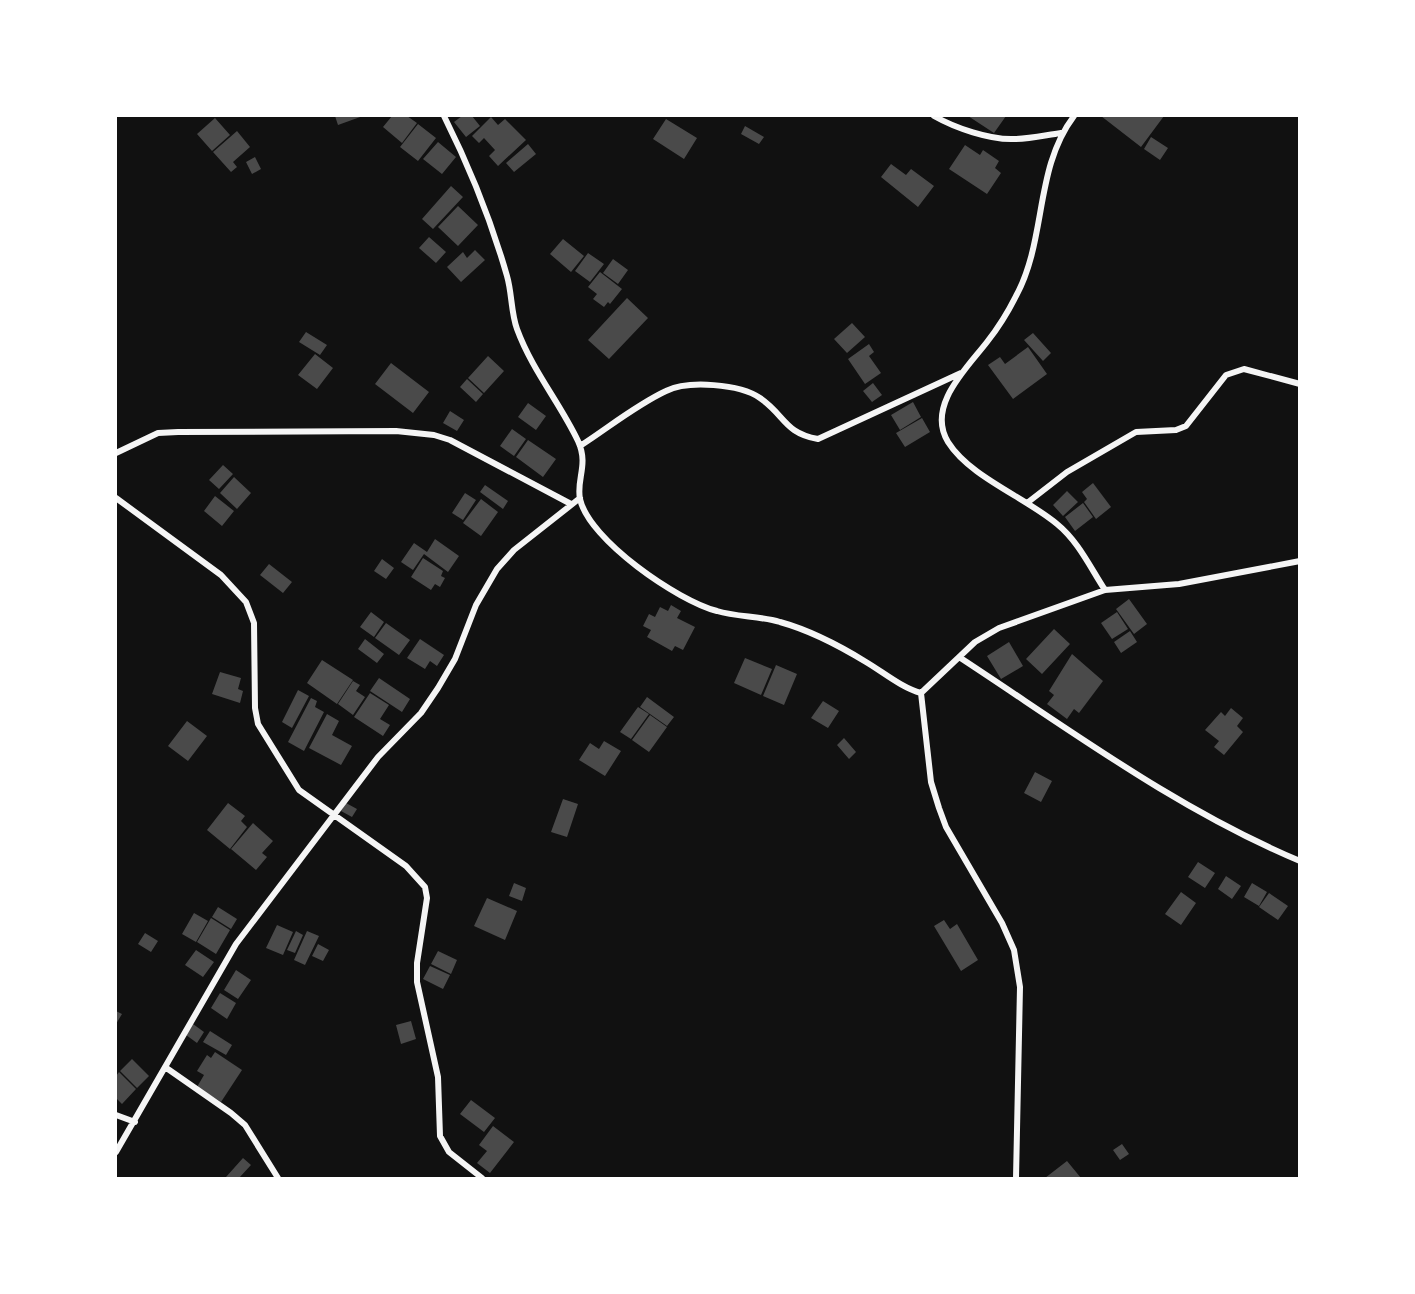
<svg xmlns="http://www.w3.org/2000/svg" width="1415" height="1294" font-family="Poppins,sans-serif">
  <rect width="100%" height="100%" fill="#111"/>
  <path fill="#4a4a4a" d="M335 116H363L338 125Z
    M392 116H407L417 123 402 143 383 127Z
    M462 116H472L480 126 466 137 454 122Z
    M968 116H1006L994 133Z
    M1101 116H1164L1141 147Z
    M491 117 498 125 505 119 526 140 498 166 489 156 495 150 484 138 479 143 472 136Z
    M215 118 230 135 212 151 197 134Z
    M666 119 697 138 684 159 653 139Z
    M418 124 436 138 418 161 400 147Z
    M745 126 764 137 759 144 741 134Z
    M237 131 250 147 233 162 237 167 231 172 213 152Z
    M1151 137 1168 148 1160 160 1144 149Z
    M438 142 456 157 442 174 423 159Z
    M528 144 536 154 514 172 506 163Z
    M965 145 980 155 983 150 999 161 995 168 1001 173 987 194 949 169Z
    M255 157 261 169 252 174 246 162Z
    M891 164 906 175 911 169 934 186 918 207 881 177Z
    M451 186 463 197 433 229 422 219Z
    M458 206 478 225 458 246 438 227Z
    M429 237 446 252 436 263 419 248Z
    M563 239 584 256 571 272 550 254Z
    M475 250 485 260 461 282 447 267 463 252 467 258Z
    M588 253 604 264 590 282 575 271Z
    M613 259 628 270 618 284 603 273Z
    M600 272 622 289 610 304 608 302 604 307 593 299 597 294 588 287Z
    M627 298 648 318 609 359 588 340Z
    M852 323 865 337 847 353 834 339Z
    M306 332 327 345 320 355 299 342Z
    M1033 333 1051 353 1043 361 1024 340Z
    M869 344 874 352 869 356 881 373 865 384 848 359Z
    M1028 347 1047 374 1013 399 988 365 1000 357 1005 364Z
    M315 354 333 368 317 389 298 375Z
    M488 356 504 371 484 393 468 378Z
    M391 363 429 392 413 413 375 384Z
    M467 379 483 394 476 402 460 387Z
    M873 383 882 395 872 402 863 391Z
    M913 402 921 417 900 430 891 415Z
    M528 403 546 416 536 430 518 417Z
    M450 411 464 420 457 431 443 423Z
    M922 418 930 432 905 447 896 433Z
    M512 429 526 439 514 456 500 446Z
    M528 440 556 459 543 477 516 457Z
    M223 465 233 474 219 489 209 480Z
    M234 477 251 493 237 509 220 493Z
    M1093 483 1111 507 1096 519 1084 502 1087 499 1082 492Z
    M485 485 508 501 503 509 480 492Z
    M1067 491 1078 502 1063 516 1053 505Z
    M465 493 476 500 463 520 452 513Z
    M215 496 234 511 222 526 204 511Z
    M481 499 498 512 481 536 463 523Z
    M1083 503 1093 517 1075 531 1065 517Z
    M435 539 459 556 448 572 424 554 413 570 401 562 414 543 427 552Z
    M423 558 443 571 441 576 445 578 440 587 435 584 431 590 411 577Z
    M382 559 394 568 386 579 374 571Z
    M269 564 292 582 283 593 260 575Z
    M1129 599 1147 624 1134 634 1116 609Z
    M671 605 681 611 677 618 695 627 683 650 675 646 672 651 647 637 651 630 643 626 649 614 655 617 660 607 668 611Z
    M371 612 384 622 374 637 360 627Z
    M1117 612 1128 629 1112 639 1101 623Z
    M386 623 410 640 399 655 375 638Z
    M1054 629 1070 644 1042 674 1026 659Z
    M1130 631 1137 642 1121 653 1114 642Z
    M365 639 384 654 377 663 358 649Z
    M420 639 444 655 437 666 430 661 425 669 407 658Z
    M1009 642 1023 666 1001 679 987 656Z
    M1072 654 1103 681 1079 713 1074 709 1067 719 1047 704 1054 695 1049 691Z
    M745 658 772 669 761 695 734 683Z
    M322 660 353 680 337 704 307 683Z
    M776 665 797 674 784 705 763 696Z
    M220 672 241 678 238 689 243 691 240 703 212 694Z
    M379 678 410 699 402 712 370 691Z
    M353 681 360 685 356 691 365 697 353 715 338 704Z
    M298 690 309 696 292 728 282 722Z
    M370 693 389 705 380 719 390 725 383 736 354 717Z
    M647 697 674 717 667 726 640 707Z
    M311 698 317 701 315 707 324 712 304 751 288 742Z
    M823 701 839 711 828 728 811 718Z
    M638 707 649 714 631 739 620 732Z
    M1231 708 1243 718 1237 726 1243 732 1224 755 1214 747 1219 741 1205 730 1221 712 1225 716Z
    M327 714 339 721 332 735 352 746 341 765 309 748Z
    M650 715 667 727 649 752 632 740Z
    M187 721 207 736 188 761 168 746Z
    M844 738 856 752 849 759 837 745Z
    M604 741 621 751 605 776 579 760 590 743 599 749Z
    M1035 772 1052 781 1041 802 1024 793Z
    M563 799 578 804 567 837 551 832Z
    M228 803 245 816 241 821 247 827 230 849 207 830Z
    M346 803 357 809 352 817 341 811Z
    M253 823 273 841 262 853 267 857 256 870 231 849Z
    M1198 862 1215 873 1205 888 1188 877Z
    M1226 876 1241 886 1232 899 1218 889Z
    M514 883 526 888 522 901 509 896Z
    M1252 883 1267 892 1259 906 1244 897Z
    M1181 892 1196 903 1181 925 1165 914Z
    M1269 893 1288 906 1278 920 1259 907Z
    M487 898 517 911 505 940 474 926Z
    M218 907 237 919 231 929 212 917Z
    M194 913 208 921 196 942 182 934Z
    M211 918 230 930 216 954 197 942Z
    M944 920 950 929 957 924 978 960 961 971 934 926Z
    M277 925 293 932 283 955 266 948Z
    M296 931 303 935 295 953 287 950Z
    M307 931 319 936 305 965 294 960Z
    M145 933 158 941 151 952 138 944Z
    M318 944 329 950 323 961 312 956Z
    M196 950 214 962 203 977 185 965Z
    M438 951 457 960 451 974 431 964Z
    M430 966 450 975 443 989 423 979Z
    M236 970 251 980 238 999 224 990Z
    M220 993 236 1003 227 1019 211 1008Z
    M116 1011 122 1014 116 1024Z
    M411 1021 416 1039 401 1044 396 1025Z
    M193 1024 204 1032 197 1043 186 1035Z
    M210 1031 232 1045 226 1055 203 1042Z
    M215 1052 242 1070 221 1102 197 1087 204 1075 197 1071 207 1055 211 1058Z
    M132 1059 149 1076 137 1088 120 1071Z
    M119 1072 136 1089 122 1104 116 1098V1076Z
    M471 1100 495 1118 484 1132 460 1114Z
    M493 1126 514 1142 490 1173 477 1163 487 1151 479 1145Z
    M1122 1144 1129 1154 1120 1160 1113 1150Z
    M243 1158 251 1165 239 1178H228L226 1177Z
    M1067 1161 1081 1178H1045Z"/>
  <g fill="none" stroke-linecap="round" stroke-linejoin="round">
    <path stroke="#f5f5f5" stroke-width="6" d="M444 116C470 168 491 220 507 276 512 293 511 313 517 329 532 370 560 403 578 441 589 465 576 479 580 499 589 540 678 601 717 611 737 617 760 616 780 622 809 630 840 646 866 662 883 672 902 688 921 693L975 642 999 628 1105 590 1179 584 1300 561
      M934 116C955 128 990 140 1014 139 1030 139 1046 135 1061 133
      M1074 116C1034 169 1047 239 1016 296 1008 312 998 328 987 342 967 368 926 406 948 442 970 477 1025 497 1057 524 1078 541 1090 567 1105 590
      M580 446C608 428 636 405 666 391 688 380 740 384 760 398 785 415 784 433 818 439L961 373
      M116 453 158 433 178 432 396 431 434 435 450 440 571 504
      M116 498 221 575 246 602 254 623 255 708 258 724 299 790 406 866 425 887 427 898 417 963V982L438 1077 440 1136 449 1152 482 1178
      M1027 503 1067 472 1136 432 1176 430 1186 426 1226 375 1244 369 1300 384
      M959 657C1069 729 1178 810 1300 861
      M921 693 931 782 939 808 946 827 1002 923 1014 950 1020 987 1016 1178
      M165 1067 231 1113 245 1125 278 1178
      M116 1115 135 1122
      M116 1152 236 944 378 757 421 713 438 688 455 659 476 605 497 569 514 550 580 498"/>
  </g>
  <rect width="1415" height="1294" fill="none" stroke="#ffffff" stroke-width="234"/>
</svg>
